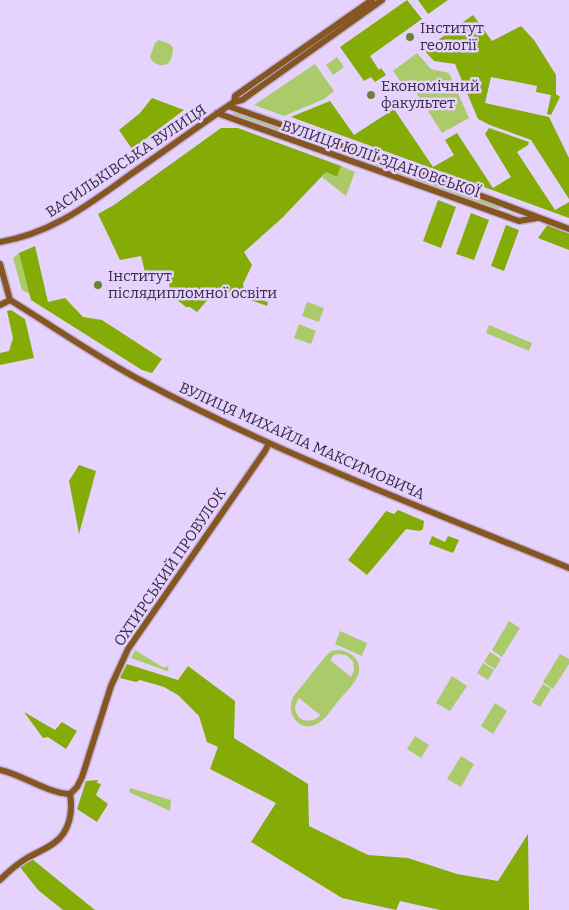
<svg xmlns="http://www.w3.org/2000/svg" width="569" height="910" font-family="Bitter,serif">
  <rect width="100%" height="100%" fill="#e5d3fd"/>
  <path fill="#abcb6a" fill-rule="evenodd" d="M159 40 170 44 173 48C173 52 172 57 170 61 165 69 153 65 150 57L155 43Z
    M417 53 431 69 449 73 469 118 442 133 414 89 409 93 393 71Z
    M337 57 344 67 333 75 326 65Z
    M315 64 334 91 324 99 284 116 254 105Z
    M234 110 500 205 499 210 233 114Z
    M341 166 355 172 346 196 322 177 326 172 337 177Z
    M19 253 30 294 22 290 13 258Z
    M307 302 324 308 319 322 302 316Z
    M299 324 316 331 311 344 294 338Z
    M489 325 532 343 529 351 486 333Z
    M509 621 520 628 502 657 492 650Z
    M340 631 367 643 362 656 335 644Z
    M135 650 164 668 167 666 169 670 167 671 131 658Z
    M339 650C354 652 365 664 356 679 352 687 344 694 339 700 332 708 325 721 315 725 297 731 286 713 293 697L325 657 331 651ZM339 654 346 655 353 661 354 671 351 677 330 660 334 655ZM299 698 320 715V716C309 725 295 721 295 706Z
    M490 652 501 659 495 669 484 662Z
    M560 654 569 659V664L553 689 543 682Z
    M483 663 494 670 488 680 477 673Z
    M452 676 467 686 450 711 436 703Z
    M543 684 551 689 540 707 532 702Z
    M495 703 507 711 493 734 481 726Z
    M415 736 429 745 421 758 407 749Z
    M461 756 474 764 461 787 447 779Z
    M130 788 171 800 170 811 129 792Z"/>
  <path fill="#84ab06" d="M407 0 422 19 370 56 379 70 381 68 386 75 375 82 371 77 364 81 340 47Z
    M418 0H448L428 14Z
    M473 15 492 41 521 26 534 40 556 75V94L560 97 551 115 547 114 551 95 536 92 537 86 491 77 485 103 549 117 569 158V199L531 140 490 125 478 119 455 64 434 61 424 50Z
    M152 98 184 110 132 149 119 130 140 113Z
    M330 101 354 135 394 109 433 167 454 155 445 140 457 133 493 188 511 177 485 134 489 128 529 142 528 145 517 152 555 210 569 202V218L291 117Z
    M221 128H238L341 166 337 177 326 172 282 218 244 252 252 265 243 284 245 294 268 302 267 306 218 288 197 312 190 307H186L171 295 167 272 146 276 141 256 120 260 98 214 114 205Z
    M438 200 456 207 441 248 423 241Z
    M471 213 489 220 474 260 456 254Z
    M548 224 569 232V250L538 238Z
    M506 225 519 230 504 271 491 266Z
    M35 246 48 302 65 298 83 317 102 320 162 359 152 373 142 370 31 300 19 253Z
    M11 310 25 319 34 358 0 365V353L9 351 13 338 7 311Z
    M79 465 96 471 79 534 69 481Z
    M398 510 424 521 423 529 420 531 406 529 367 575 348 560 386 511 394 514Z
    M432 536 445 542 448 536 459 540 453 553 429 544Z
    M127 664 178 680 188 666 235 701 234 738 308 784 309 826 368 855 408 858 457 874 498 881 528 834 529 910H440L400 901 396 910 342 898 251 842 276 803 210 769 218 747 207 742 199 716 178 695 164 687 140 680 136 682 120 678Z
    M24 712 55 730 62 722 77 731 66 749 48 737 43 738Z
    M98 780 97 783 101 784 96 795 108 804 97 822 77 809 86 781Z
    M32 859 95 910H63L38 890 20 867Z"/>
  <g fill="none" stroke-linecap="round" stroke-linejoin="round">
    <defs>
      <path id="secondary" d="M234 102 235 96 372 0
        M228 106 439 180 569 229
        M217 113 519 221 537 218
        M0 242C54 233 90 203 134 172 167 149 200 125 234 102L242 100 382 0
        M0 264 10 300
        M10 300C54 327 97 357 142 381 279 454 426 509 569 568
        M0 305 10 300
        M0 770C23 775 47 793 70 794
        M70 794 77 787 82 777 111 686 128 649 265 451 269 443
        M0 880C8 872 17 864 27 858 36 853 46 849 54 843 70 832 73 811 70 794"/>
    </defs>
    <use href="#secondary" stroke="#c3b2d9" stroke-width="9"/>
    <use href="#secondary" stroke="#865622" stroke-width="6"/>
  </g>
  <g fill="#6a8235" stroke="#e5d3fd" stroke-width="2">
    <circle cx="410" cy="37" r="5"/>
    <circle cx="371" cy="95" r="5"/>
    <circle cx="98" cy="285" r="5"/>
  </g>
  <g text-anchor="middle" stroke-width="5" stroke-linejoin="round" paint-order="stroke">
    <g font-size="15" fill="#392c48" stroke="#e5d3fd" text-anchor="start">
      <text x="420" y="33">Інститут<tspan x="420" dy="17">геології</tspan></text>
      <text x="381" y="91">Економічний<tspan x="381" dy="17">факультет</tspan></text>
      <text x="108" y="281">Інститут<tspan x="108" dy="17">післядипломної освіти</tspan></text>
    </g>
    <g font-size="15" fill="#392c48" stroke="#e5d3fd">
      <text transform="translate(381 159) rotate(19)" y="5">ВУЛИЦЯ ЮЛІЇ ЗДАНОВСЬКОЇ</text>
      <text transform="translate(126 161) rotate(-34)" y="5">ВАСИЛЬКІВСЬКА ВУЛИЦЯ</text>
      <text transform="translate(302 441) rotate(24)" y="5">ВУЛИЦЯ МИХАЙЛА МАКСИМОВИЧА</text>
      <text transform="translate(170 567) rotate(-56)" y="5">ОХТИРСЬКИЙ ПРОВУЛОК</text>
    </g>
  </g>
</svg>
